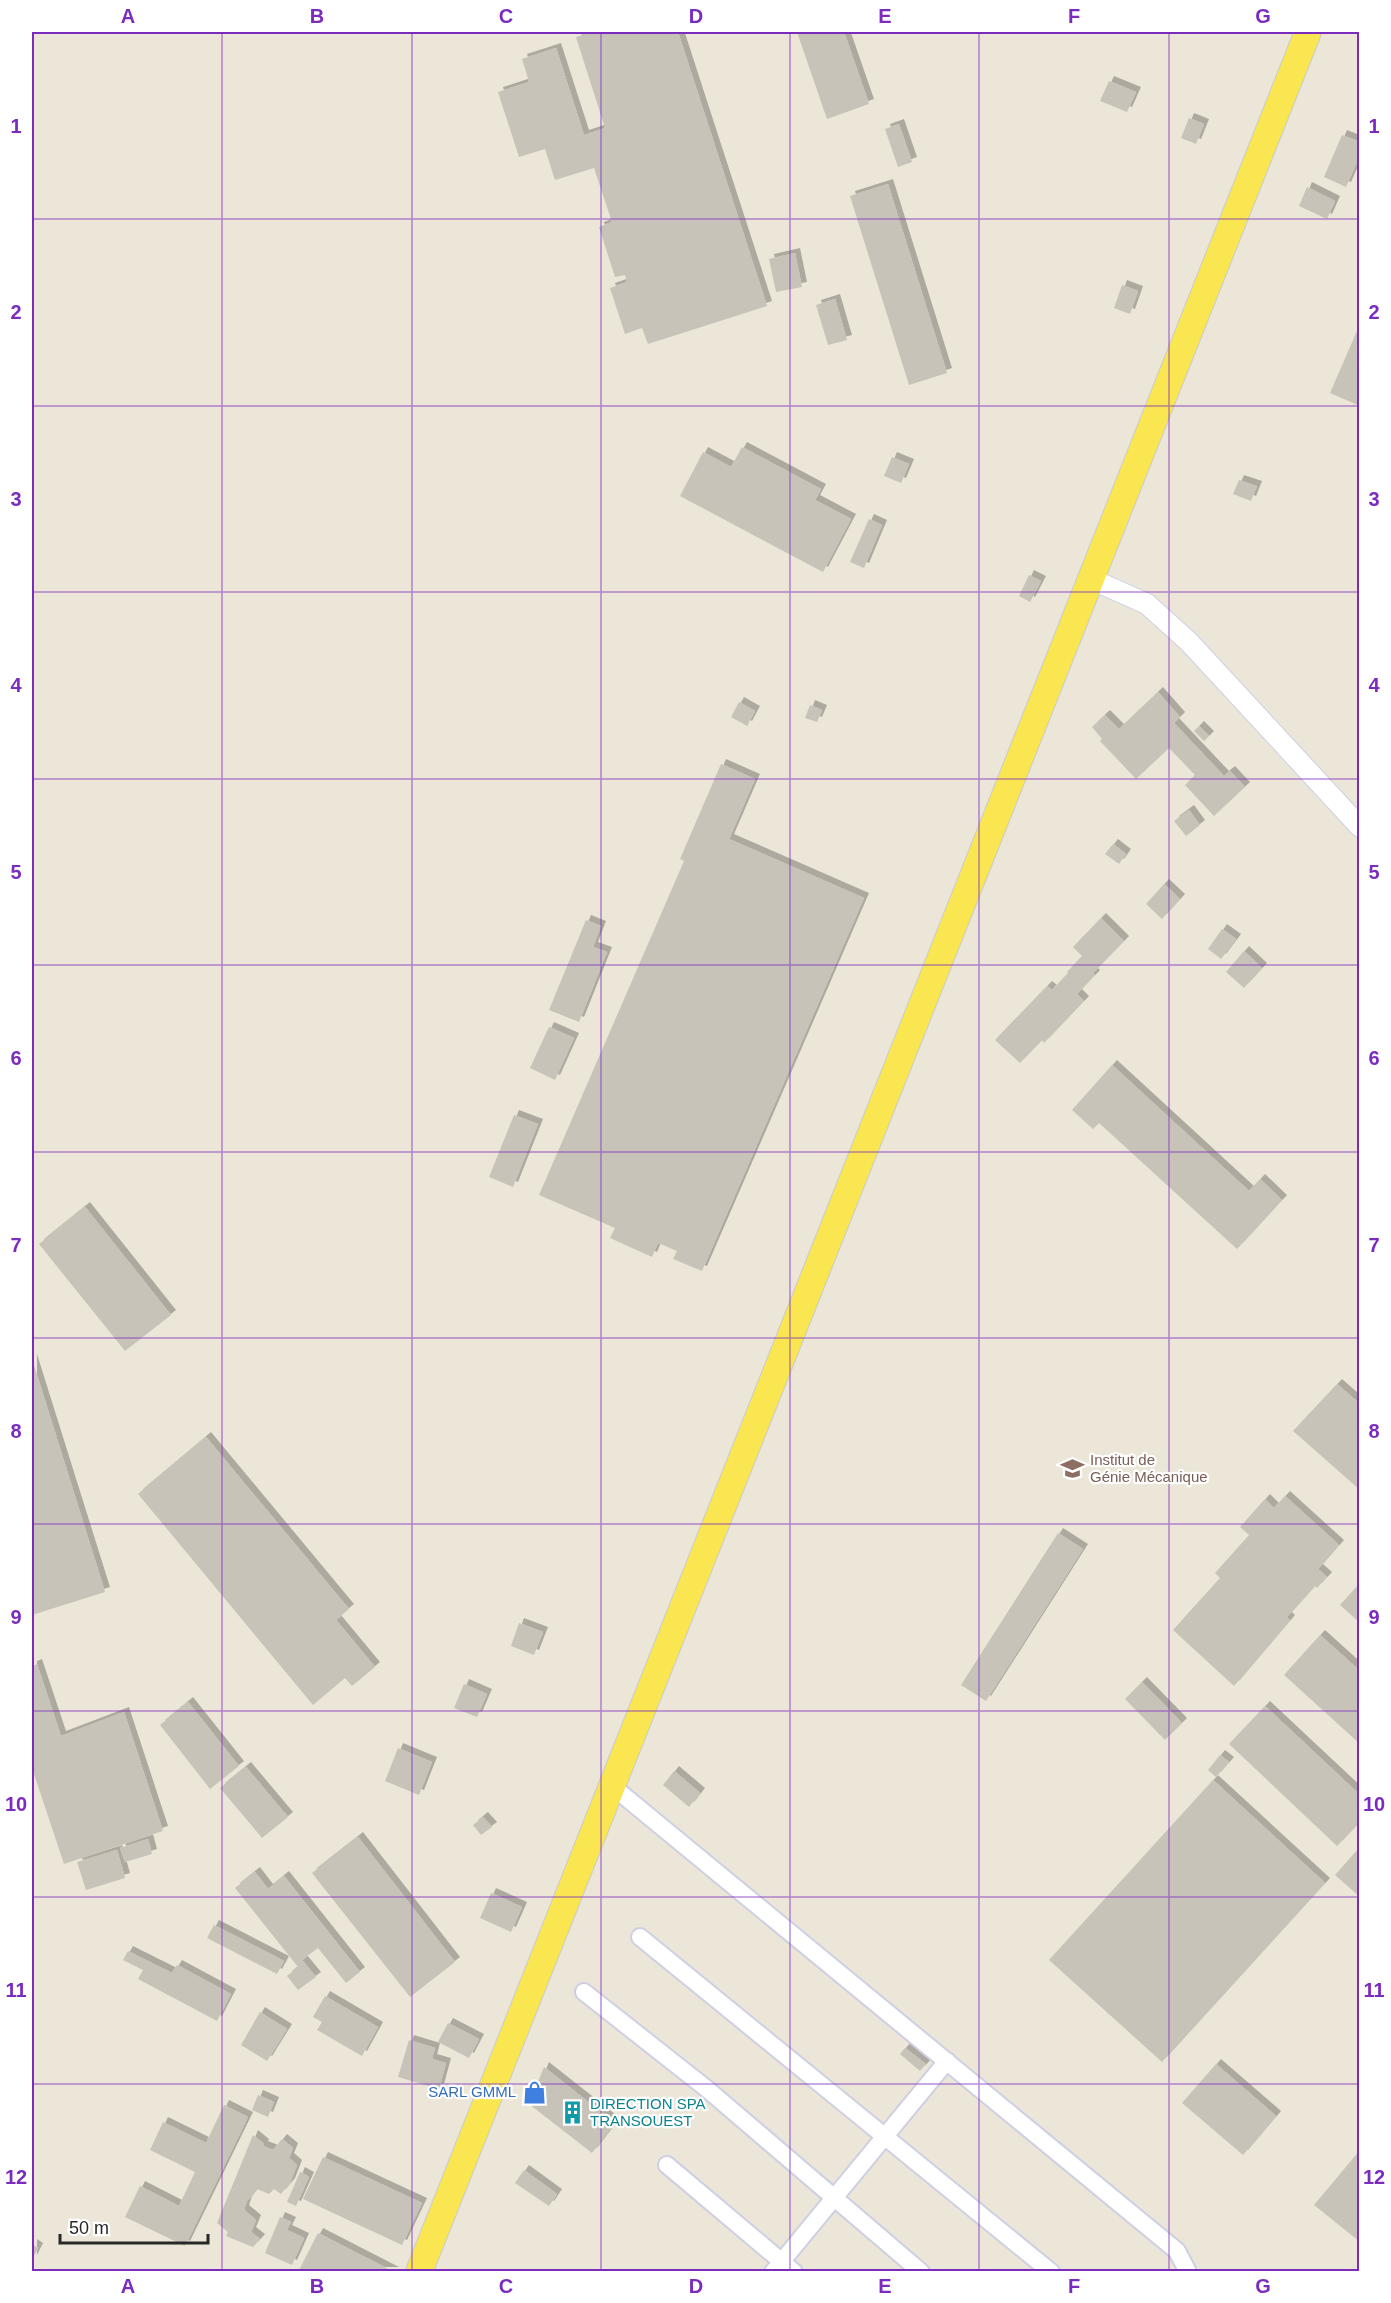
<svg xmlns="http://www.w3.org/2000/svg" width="1391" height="2303" font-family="Arial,sans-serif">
  <defs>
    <filter id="shadow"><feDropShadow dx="5" dy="-5" stdDeviation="0" flood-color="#0004"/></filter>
  </defs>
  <rect width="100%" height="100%" fill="#ece6d8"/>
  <path fill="#c7c3b8" filter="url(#shadow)" d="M594 32H678L767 306 648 344 642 328 625 334 610 288 627 282 625 275 615 277 599 227 612 222 594 168 555 180 545 149 519 157 498 92 529 82 522 59 556 48 584 135 605 128 576 37Z
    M797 32H844L869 104 827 119Z
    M1109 81 1136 92 1127 112 1100 101Z
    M1189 118 1204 124 1196 144 1181 138Z
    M899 124 912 162 898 167 885 129Z
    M1342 135 1360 142V155L1346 187 1324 177Z
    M888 184 947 373 909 385 850 196Z
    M1307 187 1335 201 1327 219 1299 206Z
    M795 253 802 287 776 292 769 259Z
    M1122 285 1138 291 1130 314 1114 308Z
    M835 299 847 340 828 345 816 305Z
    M1360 324V406L1330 393Z
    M742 447 821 489 815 500 851 519 823 572 680 496 703 452 731 467Z
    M892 457 909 464 901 483 884 476Z
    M1239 480 1257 486 1251 501 1233 494Z
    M869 519 882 525 864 568 850 562Z
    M1029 575 1041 581 1030 602 1019 596Z
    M1158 692 1180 717 1174 723 1224 776 1230 771 1245 787 1214 816 1185 785 1195 775 1169 748 1136 779 1100 741 1102 739 1092 727 1105 715 1119 729Z
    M739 702 755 711 747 726 731 717Z
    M810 705 822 710 817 722 805 718Z
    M1199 726 1209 736 1204 741 1194 731Z
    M721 764 755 779 729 839 864 898 702 1271 673 1259 677 1251 658 1243 652 1257 610 1238 615 1228 539 1195 684 861 680 859Z
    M1189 810 1200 825 1186 836 1174 821Z
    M1113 844 1126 854 1119 864 1105 854Z
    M1164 884 1180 899 1162 919 1146 904Z
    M1101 918 1124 941 1093 973 1095 975 1077 994 1084 1001 1044 1043 1042 1040 1020 1063 995 1040 1047 986 1052 990 1068 973 1067 972 1082 956 1073 947Z
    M586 920 601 926 593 947 607 952 579 1022 549 1010Z
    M1222 929 1236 939 1221 959 1208 949Z
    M1244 951 1262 968 1244 988 1226 972Z
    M549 1027 574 1038 555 1080 530 1068Z
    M1112 1065 1249 1191 1260 1179 1282 1200 1237 1249 1099 1123 1093 1129 1072 1110Z
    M514 1115 538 1124 513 1187 489 1177Z
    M85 1207 171 1315 125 1351 39 1244Z
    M32 1359 105 1592 32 1615Z
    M1337 1384 1360 1404V1490L1293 1431Z
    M206 1437 349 1609 336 1620 375 1667 352 1686 345 1678 313 1705 138 1494Z
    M1285 1496 1339 1545 1318 1569 1327 1577 1317 1588 1315 1586 1287 1617 1290 1620 1234 1686 1173 1630 1220 1578 1215 1573 1249 1535 1240 1527 1265 1499 1274 1508Z
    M1058 1533 1083 1549 986 1701 961 1685Z
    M1360 1583V1623L1340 1605Z
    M519 1623 543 1632 534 1655 511 1646Z
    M1320 1635 1360 1671V1744L1284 1675Z
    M37 1664 61 1736 124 1712 163 1831 64 1864 32 1768V1666Z
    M1142 1682 1182 1723 1165 1740 1125 1699Z
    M464 1684 487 1694 477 1717 454 1708Z
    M188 1702 239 1766 210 1789 160 1725Z
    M1265 1706 1360 1795V1822L1337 1846 1229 1744Z
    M398 1748 432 1762 419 1795 385 1781Z
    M1220 1755 1229 1762 1216 1777 1208 1770Z
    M246 1767 288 1817 262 1838 220 1788Z
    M674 1771 700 1793 689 1807 663 1785Z
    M1213 1780 1325 1883 1162 2062 1049 1960Z
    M483 1817 492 1827 481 1835 473 1825Z
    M358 1837 455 1962 410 1997 312 1873Z
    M148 1839 152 1854 125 1862 120 1848Z
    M1360 1847V1897L1335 1875Z
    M117 1850 125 1878 86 1890 77 1862Z
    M255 1872 268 1889 284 1876 360 1972 346 1983 318 1948 302 1960 316 1977 298 1990 287 1976 298 1967 235 1888Z
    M491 1893 522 1907 511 1932 480 1918Z
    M214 1925 284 1961 277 1974 207 1938Z
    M128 1951 172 1973 177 1965 231 1994 217 2021 138 1979 143 1970 123 1960Z
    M325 1996 378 2027 362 2056 317 2030 322 2022 313 2017Z
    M260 2012 287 2029 267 2061 241 2045Z
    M448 2023 479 2039 469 2058 438 2042Z
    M409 2040 435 2048 432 2059 446 2063 439 2089 398 2077Z
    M905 2048 926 2064 920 2071 900 2054Z
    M1216 2064 1276 2116 1243 2155 1182 2103Z
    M544 2067 615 2123 592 2153 529 2104Z
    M258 2095 274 2102 268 2117 252 2110Z
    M224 2105 248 2117 185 2246 125 2217 140 2186 179 2206 195 2172 150 2150 163 2122 206 2143Z
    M253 2135 264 2144 263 2146 273 2150 282 2139 293 2148 289 2158 297 2165 290 2183 281 2194 274 2189 269 2194 257 2189 247 2201 244 2210 256 2220 251 2232 260 2239 253 2247 226 2236 228 2232 217 2223Z
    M1360 2150V2242L1314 2205Z
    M323 2157 422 2203 402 2245 303 2199Z
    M524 2170 557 2194 549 2206 515 2183Z
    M300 2172 309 2177 296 2206 287 2202Z
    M280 2217 291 2222 287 2230 304 2238 292 2265 265 2253Z
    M318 2233 394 2272H298Z
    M32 2244 38 2248 32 2260Z"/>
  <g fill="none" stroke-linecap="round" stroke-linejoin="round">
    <defs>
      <path id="minor" d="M612 1786 1177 2251 1188 2272
        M640 1937 1051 2272
        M584 1992 707 2089 921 2272
        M667 2165 794 2272
        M773 2272 947 2061"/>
      <path id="tertiary" d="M1091 579 1147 604 1189 642 1360 827"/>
      <path id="primary" d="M419 2272 1308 32"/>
    </defs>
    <use href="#minor" stroke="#cecfe3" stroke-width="20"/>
    <use href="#tertiary" stroke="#cecfe3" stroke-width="22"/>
    <use href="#primary" stroke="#cbcbcb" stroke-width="28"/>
    <use href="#minor" stroke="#fff" stroke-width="16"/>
    <use href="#tertiary" stroke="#fff" stroke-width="20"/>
    <use href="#primary" stroke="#f9e650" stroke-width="26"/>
  </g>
  <path fill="none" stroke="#7b2cbf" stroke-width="1.5" stroke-opacity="0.55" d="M222 32V2272M412 32V2272M601 32V2272M790 32V2272M979 32V2272M1169 32V2272M32 219H1360M32 406H1360M32 592H1360M32 779H1360M32 965H1360M32 1152H1360M32 1338H1360M32 1524H1360M32 1711H1360M32 1897H1360M32 2084H1360"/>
  <defs>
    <symbol id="university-bare" viewBox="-9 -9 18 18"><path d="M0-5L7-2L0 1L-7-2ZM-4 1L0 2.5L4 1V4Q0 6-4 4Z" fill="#8d6e63" stroke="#fff" stroke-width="2.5" paint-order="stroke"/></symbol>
    <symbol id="shop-bare" viewBox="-9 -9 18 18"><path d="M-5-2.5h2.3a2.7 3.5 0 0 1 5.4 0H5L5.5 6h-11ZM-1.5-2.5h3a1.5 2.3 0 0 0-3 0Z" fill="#3f7fe0" stroke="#fff" stroke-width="2.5" paint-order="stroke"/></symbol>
    <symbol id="building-bare" viewBox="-9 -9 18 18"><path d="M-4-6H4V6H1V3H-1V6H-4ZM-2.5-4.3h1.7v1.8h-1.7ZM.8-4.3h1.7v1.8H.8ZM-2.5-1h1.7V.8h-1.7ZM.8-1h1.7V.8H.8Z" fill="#0f9aa8" stroke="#fff" stroke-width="2.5" paint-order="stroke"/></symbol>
  </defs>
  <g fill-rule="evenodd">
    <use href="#university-bare" x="1056" y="1452" width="33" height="33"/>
    <use href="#shop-bare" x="518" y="2076" width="33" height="33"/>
    <use href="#building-bare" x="556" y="2096" width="33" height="33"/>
  </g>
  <g text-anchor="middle" stroke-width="4.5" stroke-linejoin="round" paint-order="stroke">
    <g font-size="15" fill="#785e54" stroke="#fff" text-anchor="start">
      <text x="1090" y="1465">Institut de<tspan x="1090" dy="17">Génie Mécanique</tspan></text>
    </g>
    <g font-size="15" fill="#366cbe" stroke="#fff" text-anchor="end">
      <text x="516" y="2097">SARL GMML</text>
    </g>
    <g font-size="15" fill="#0d838f" stroke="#fff" text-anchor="start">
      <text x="590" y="2109">DIRECTION SPA<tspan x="590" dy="17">TRANSOUEST</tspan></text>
    </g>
  </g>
  <rect width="1391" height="2303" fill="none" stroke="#ffffff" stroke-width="66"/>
  <path d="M60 2234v9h148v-9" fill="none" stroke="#282828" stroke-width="3"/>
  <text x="69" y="2234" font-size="18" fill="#282828" stroke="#ffffff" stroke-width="4.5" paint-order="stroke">50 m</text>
  <rect x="33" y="33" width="1325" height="2237" fill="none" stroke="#7b2cbf" stroke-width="2"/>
  <g font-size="20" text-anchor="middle" font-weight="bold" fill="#7b2cbf">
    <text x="128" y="23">A</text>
    <text x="317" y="23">B</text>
    <text x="506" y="23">C</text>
    <text x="696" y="23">D</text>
    <text x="885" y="23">E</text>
    <text x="1074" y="23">F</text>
    <text x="1263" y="23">G</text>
    <text x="16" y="133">1</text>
    <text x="1374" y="133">1</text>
    <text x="16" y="319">2</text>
    <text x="1374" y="319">2</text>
    <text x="16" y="506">3</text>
    <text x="1374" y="506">3</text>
    <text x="16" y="692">4</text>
    <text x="1374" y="692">4</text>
    <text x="16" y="879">5</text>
    <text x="1374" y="879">5</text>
    <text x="16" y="1065">6</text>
    <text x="1374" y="1065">6</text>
    <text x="16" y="1252">7</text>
    <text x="1374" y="1252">7</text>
    <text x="16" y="1438">8</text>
    <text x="1374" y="1438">8</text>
    <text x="16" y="1624">9</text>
    <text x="1374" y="1624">9</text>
    <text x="16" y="1811">10</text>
    <text x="1374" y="1811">10</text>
    <text x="16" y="1997">11</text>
    <text x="1374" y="1997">11</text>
    <text x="16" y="2184">12</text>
    <text x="1374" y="2184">12</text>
    <text x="128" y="2293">A</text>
    <text x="317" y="2293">B</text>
    <text x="506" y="2293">C</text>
    <text x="696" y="2293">D</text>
    <text x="885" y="2293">E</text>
    <text x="1074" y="2293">F</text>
    <text x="1263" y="2293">G</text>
  </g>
</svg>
